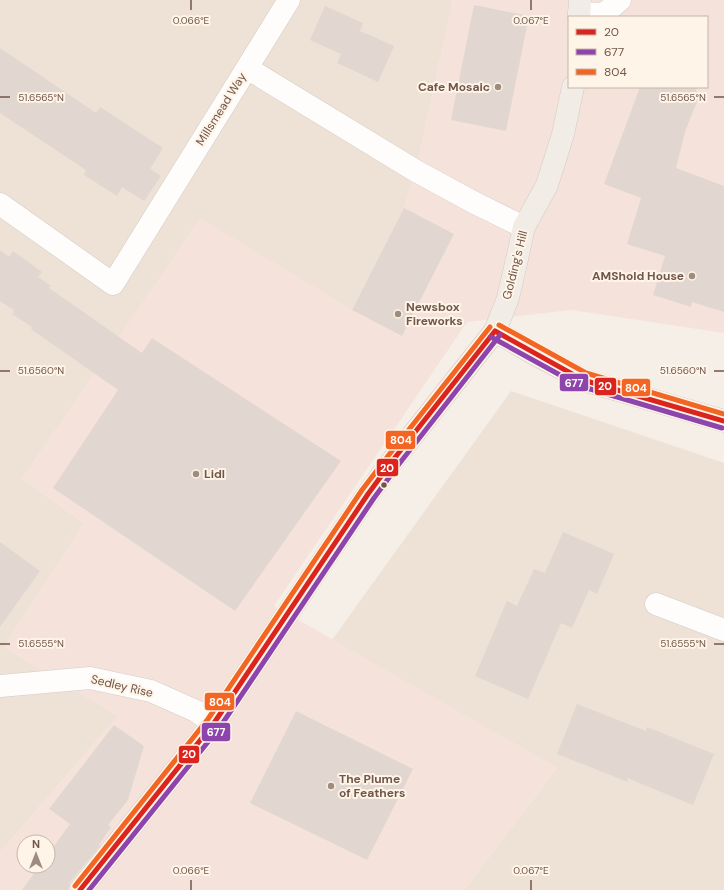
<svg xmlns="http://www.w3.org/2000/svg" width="724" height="890" font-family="'DM Sans',sans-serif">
  <rect width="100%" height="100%" fill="#f5efe8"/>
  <path fill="#eee1d5" d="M0 0H453L416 171 404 208 352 310 200 219 22 479 84 523 4 647 118 716 0 852Z
    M511 391 724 463V890H464L557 768 332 640Z"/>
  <path fill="#f5e3db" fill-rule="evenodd" d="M453 0H724V333L571 310 467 322 274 606 557 768 464 890H0V852L118 716 4 647 84 523 22 479 200 218 352 310 404 208 416 171ZM569 17H707V87H569ZM24 842H48V866H24Z"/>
  <path fill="#e1d7d0" d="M474 5 529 16 506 131 451 120Z
    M325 6 363 23 360 31 394 46 378 82 337 63 341 54 310 40Z
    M0 48 96 113 100 107 163 148 150 169 161 176 144 201 122 187 117 196 84 175 86 170 0 113Z
    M640 87H697L696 92 700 94 685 132 676 168 724 186V312L692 302 691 307 653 295 665 256 627 244 641 198 604 184Z
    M404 208 454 234 402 336 352 310Z
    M0 250 9 257 13 251 42 272 38 277 51 286 49 288 142 353 152 338 341 461 235 611 53 488 118 390 31 329 32 327 12 314 14 310 0 301Z
    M563 532 614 554 597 594 589 590 572 628 561 623 528 699 475 676 507 601 517 606 534 569 545 573Z
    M0 542 40 571 0 627Z
    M577 704 646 731 647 727 714 754 693 805 627 778 628 782 557 754Z
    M296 711 413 769 367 860 250 803Z
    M114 725 144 746 128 800 108 825 111 827 99 845 100 846 70 882 68 890H22L39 866H48V854L70 824 49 809Z"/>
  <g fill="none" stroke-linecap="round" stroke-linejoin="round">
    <defs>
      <path id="minor" d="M579 13 604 14 620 0
        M247 68 289 0
        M0 204 113 284 247 68 416 171 473 202 524 227
        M656 604 724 630
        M0 686 90 678 151 691 196 711 214 723"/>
      <path id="major" d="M579 17 580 0
        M495 331 531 352 583 380 724 421
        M80 890 214 723 368 494 393 460 495 331 508 298 517 259 524 227 547 185 563 134 573 87"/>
    </defs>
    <use href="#minor" stroke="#d4ccc6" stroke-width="23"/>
    <use href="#major" stroke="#d4cbc5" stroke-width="23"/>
    <use href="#minor" stroke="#fefdfc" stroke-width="22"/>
    <use href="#major" stroke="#f1ece5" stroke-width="22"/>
    <defs>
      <path id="bus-1" d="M495 331 583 380 724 421
        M80 890 214 723 368 494 393 460 495 331"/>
      <path id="bus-2" d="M491 337 580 386 722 428
        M89 890 220 727 374 498 399 464 500 335"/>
      <path id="bus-3" d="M499 325 586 373 724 414
        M75 886 208 719 362 490 388 456 490 327"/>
    </defs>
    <use href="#bus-1" stroke="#fef4e7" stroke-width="8"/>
    <use href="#bus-2" stroke="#fef4e7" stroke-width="8"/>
    <use href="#bus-3" stroke="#fef4e7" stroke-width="8"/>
    <use href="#bus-1" stroke="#dc241f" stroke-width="5"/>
    <use href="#bus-2" stroke="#8e44ad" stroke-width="5"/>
    <use href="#bus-3" stroke="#f26522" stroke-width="5"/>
  </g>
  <path fill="none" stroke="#71564a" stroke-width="1.5" d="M191 0V10M531 0V10M0 97H10M714 97H724M0 371H10M714 371H724M0 644H10M714 644H724M191 880V890M531 880V890"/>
  <g fill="#9f8c81" stroke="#fef4e7" stroke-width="1.5">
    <circle cx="498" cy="87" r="4"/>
    <circle cx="692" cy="276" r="4"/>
    <circle cx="398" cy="314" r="4"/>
    <circle cx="196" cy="474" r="4"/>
    <circle cx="331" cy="786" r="4"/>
  </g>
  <circle fill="#71564a" stroke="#fef4e7" stroke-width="1.5" cx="384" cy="485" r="3.5"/>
  <g text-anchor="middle" stroke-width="4" stroke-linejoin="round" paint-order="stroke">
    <g font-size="12" font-weight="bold" fill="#71564a" stroke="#fef4e7" text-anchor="start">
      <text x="490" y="91" text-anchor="end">Cafe Mosaic</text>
      <text x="684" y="280" text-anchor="end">AMShold House</text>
      <text x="406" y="311">Newsbox<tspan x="406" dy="14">Fireworks</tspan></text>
      <text x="204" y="478">Lidl</text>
      <text x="339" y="783">The Plume<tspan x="339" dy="14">of Feathers</tspan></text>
    </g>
    <g font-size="12" fill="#71564a" stroke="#fef4e7">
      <text transform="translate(221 109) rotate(-58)" y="4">Millsmead Way</text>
      <text transform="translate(515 265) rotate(-76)" y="4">Golding's Hill</text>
      <text transform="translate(122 686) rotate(13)" y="4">Sedley Rise</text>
    </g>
  </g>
  <g font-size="10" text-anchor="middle" fill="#71564a" stroke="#fef4e7" stroke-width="4" stroke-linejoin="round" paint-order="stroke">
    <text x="191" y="24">0.066°E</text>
    <text x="531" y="24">0.067°E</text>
    <text x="41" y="101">51.6565°N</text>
    <text x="683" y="101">51.6565°N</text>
    <text x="41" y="374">51.6560°N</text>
    <text x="683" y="374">51.6560°N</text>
    <text x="41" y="647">51.6555°N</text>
    <text x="683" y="647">51.6555°N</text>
    <text x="191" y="874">0.066°E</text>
    <text x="531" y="874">0.067°E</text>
  </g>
  <g stroke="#fef4e7" stroke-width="1.5">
    <rect x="559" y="373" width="30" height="19" rx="4" fill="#8e44ad"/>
    <rect x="594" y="377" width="23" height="19" rx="4" fill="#dc241f"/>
    <rect x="621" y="378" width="30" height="19" rx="4" fill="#f26522"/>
    <rect x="385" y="430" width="31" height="20" rx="4" fill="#f26522"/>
    <rect x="376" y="458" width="23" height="19" rx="4" fill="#dc241f"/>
    <rect x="204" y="692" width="31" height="19" rx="4" fill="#f26522"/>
    <rect x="201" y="722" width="30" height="20" rx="4" fill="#8e44ad"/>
    <rect x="178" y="745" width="22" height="19" rx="4" fill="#dc241f"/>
  </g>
  <g font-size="11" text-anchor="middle" font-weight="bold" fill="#fff">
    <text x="574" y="387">677</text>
    <text x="605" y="390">20</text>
    <text x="636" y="392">804</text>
    <text x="401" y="444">804</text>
    <text x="387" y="472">20</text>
    <text x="220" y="706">804</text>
    <text x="216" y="736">677</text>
    <text x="189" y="758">20</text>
  </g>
  <rect x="568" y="16" width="140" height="72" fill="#fef4e7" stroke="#c6b5a8"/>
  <rect x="576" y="29" width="20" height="6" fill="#dc241f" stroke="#c6b5a8"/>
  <text x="604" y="36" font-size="12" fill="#71564a">20</text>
  <rect x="576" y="49" width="20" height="6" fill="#8e44ad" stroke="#c6b5a8"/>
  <text x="604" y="56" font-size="12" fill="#71564a">677</text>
  <rect x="576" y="69" width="20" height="6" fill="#f26522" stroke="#c6b5a8"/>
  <text x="604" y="76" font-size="12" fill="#71564a">804</text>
  <g transform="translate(36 854)"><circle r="19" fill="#fef4e7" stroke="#c6b5a8"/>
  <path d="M0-3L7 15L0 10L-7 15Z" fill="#9f8c81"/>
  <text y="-6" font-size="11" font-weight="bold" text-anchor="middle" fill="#71564a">N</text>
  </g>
</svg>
